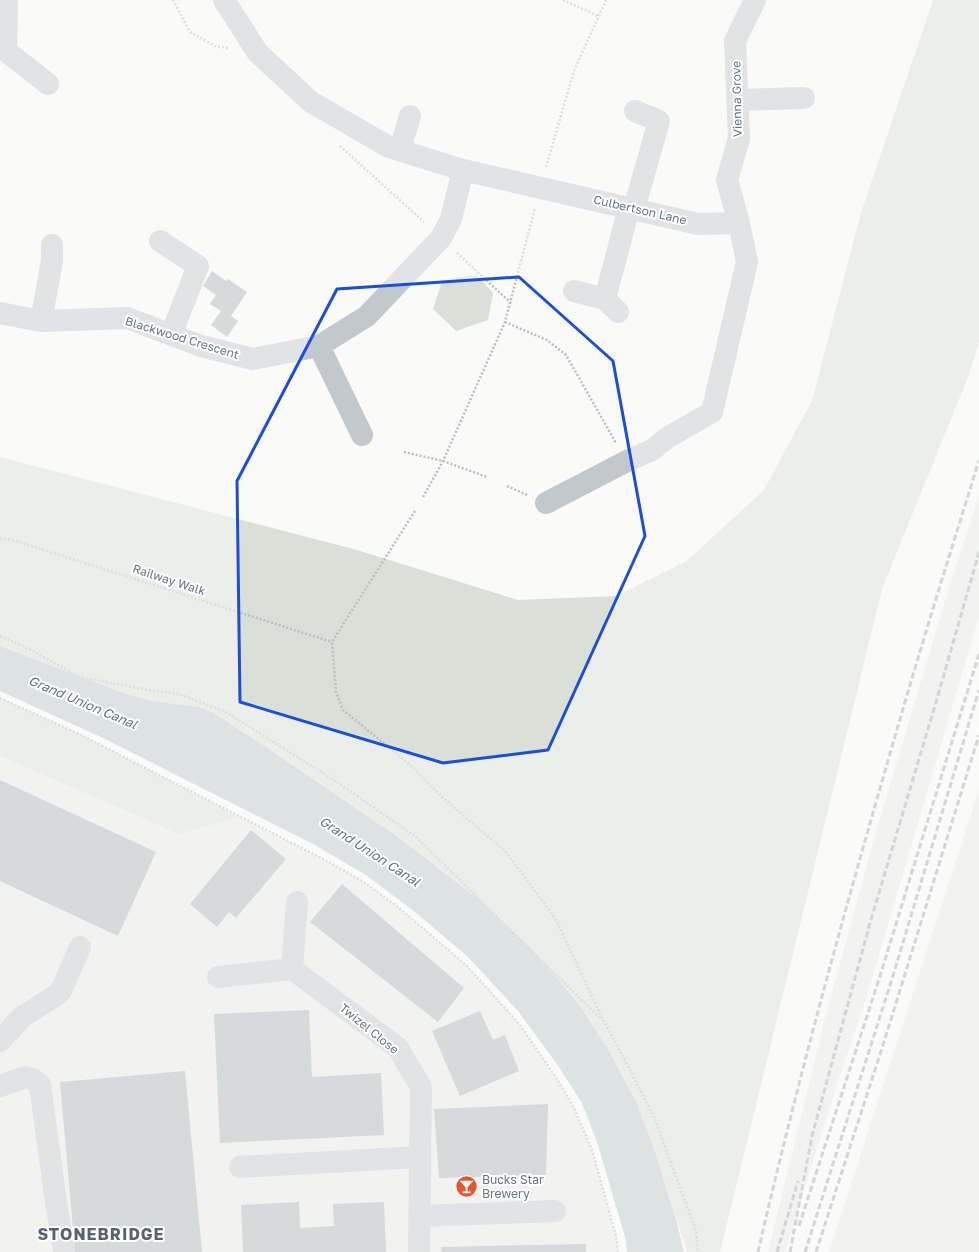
<svg xmlns="http://www.w3.org/2000/svg" width="979" height="1252" font-family="'Golos Text',sans-serif">
  <rect width="100%" height="100%" fill="#fafaf8"/>
  <path fill="#e8e9e9" d="M979 495V616L867 996 839 1078 785 1252H768L825 1018 876 832 945 601Z
    M0 756 179 834 240 817 327 861 362 881 398 907 467 966 495 996 520 1025 557 1079 574 1108 592 1150 616 1236 618 1252H0Z
    M979 790V1252H829Z"/>
  <path fill="#dadfd7" d="M933 0H979V341L970 372 882 589 720 1252H687L654 1148 637 1104 608 1049 582 1009 558 979 530 948 477 898 398 837 266 747 212 712 199 707 152 701 126 694 0 646V457L357 550 518 600 616 596 687 561 764 490 812 401 861 213Z
    M476 274 493 293 488 320 456 331 433 309 442 281Z
    M0 698 81 735 240 817 179 834 0 756Z"/>
  <path fill="#bbc7cb" d="M0 646 126 694 152 701 199 707 212 712 266 747 398 837 477 898 530 948 558 979 582 1009 608 1049 637 1104 654 1148 676 1219 684 1252H627L626 1240 597 1142 582 1103 557 1064 518 1011 467 956 415 912 366 875 315 845 103 738 0 691Z"/>
  <path fill="#aab3b9" d="M212 271 226 281 228 279 247 292 231 316 238 321 227 337 211 325 221 311 210 304 216 295 203 286Z
    M0 780 156 852 118 936 0 881Z
    M251 830 286 859 236 918 229 912 217 927 190 904Z
    M342 884 464 988 438 1022 310 922Z
    M309 1010 312 1077 381 1073 384 1135 220 1143 214 1014Z
    M480 1011 493 1040 505 1035 519 1071 460 1096 432 1031Z
    M185 1071 202 1252H75L60 1082Z
    M548 1104 546 1175 439 1178 434 1109Z
    M299 1202 300 1228 334 1226 333 1204 384 1202 386 1252H243L241 1205Z
    M586 1244V1252H442L441 1247Z"/>
  <g fill="none" stroke-linecap="round" stroke-linejoin="round">
    <path stroke="#bbbfc2" stroke-width="2.5" stroke-dasharray="2 2" stroke-linecap="butt" d="M173 0 190 32 215 46 228 48
      M563 0 598 16
      M340 146 424 222
      M546 167 574 71 606 0
      M457 253 511 303
      M505 322 547 340 566 355 616 443
      M404 452 443 461 487 477
      M507 486 527 495
      M423 497 443 461 505 322 535 208
      M415 511 332 642 336 692 343 710 409 764 443 798 505 851 555 918 603 1020 620 1051 654 1117 696 1231 698 1252
      M0 538 19 542 332 642
      M0 636 25 647 80 677 149 690 179 694 226 712 337 782 416 837 601 1019
      M0 698 81 735 327 861 362 881 398 907 467 966 520 1025 557 1079 574 1108 592 1150 616 1236 618 1252"/>
    <path stroke="#c3c8cc" stroke-width="22" d="M7 0 6 51 48 84
      M224 0 258 53 311 102 389 147 463 170 698 224 739 223 747 262 712 412 667 438 652 450 627 461 546 503
      M738 100 804 98
      M400 150 410 116
      M634 209 659 121 635 111
      M739 223 727 180 739 138 735 41 755 0
      M160 241 198 266 171 335
      M574 291 605 299 618 312
      M605 299 629 208
      M0 313 41 321 127 318 201 346 253 359 319 346 367 316 441 238 451 219 463 170
      M41 321 52 261V245
      M319 346 362 435
      M292 969 297 902
      M218 977 292 969 398 1048 421 1087 419 1252
      M0 1041 22 1017 55 996 61 991 80 947
      M0 1086 26 1077 33 1079 40 1085 56 1202 64 1252
      M240 1167 420 1157
      M419 1216 555 1211"/>
    <path stroke="#a2aab0" stroke-width="3" stroke-dasharray="6 3" stroke-linecap="butt" d="M799 1226 880 976 979 654
      M758 1252C802 1061 855 873 910 685 932 610 956 535 979 460
      M777 1252 798 1181
      M790 1252 812 1136 870 923 939 692 979 552
      M805 1252 892 979 979 690
      M816 1252 883 1045 979 735"/>
  </g>
  <path d="M0 0H979V1252H0ZM519 277 613 361 645 536 548 750 443 763 240 702 237 481 337 289Z" fill="#fafaf8" fill-opacity=".55" fill-rule="evenodd"/>
  <path fill="none" stroke="#1d4ed8" stroke-width="3" stroke-linejoin="round" d="M519 277 613 361 645 536 548 750 443 763 240 702 237 481 337 289Z"/>
  <defs>
    <symbol id="bar-disc" viewBox="-11 -11 22 22"><circle r="9.5" fill="#e4572e" stroke="#fff"/><path d="M-6-5H6L.8 .8V4.5H3.5V6h-7V4.5H-.8V.8Z" fill="#fff"/></symbol>
  </defs>
  <g fill-rule="evenodd">
    <use href="#bar-disc" x="454" y="1174" width="25" height="25"/>
  </g>
  <g text-anchor="middle" stroke-width="4" stroke-linejoin="round" paint-order="stroke">
    <g font-size="12" fill="#657683" stroke="#fff">
      <text transform="translate(737 99) rotate(-91)" y="4">Vienna Grove</text>
      <text transform="translate(640 210) rotate(13)" y="4">Culbertson Lane</text>
      <text transform="translate(182 338) rotate(17)" y="4">Blackwood Crescent</text>
      <text transform="translate(169 580) rotate(18)" y="4">Railway Walk</text>
      <text transform="translate(369 1029) rotate(39)" y="4">Twizel Close</text>
    </g>
    <g font-size="12" fill="#657683" stroke="#fff" text-anchor="start">
      <text x="482" y="1184">Bucks Star<tspan x="482" dy="14">Brewery</tspan></text>
    </g>
    <g font-size="13" font-style="italic" fill="#60757c" stroke="#fff">
      <text transform="translate(83 702) rotate(23)" y="5">Grand Union Canal</text>
      <text transform="translate(370 851) rotate(33)" y="5">Grand Union Canal</text>
    </g>
    <g font-size="16" font-weight="bold" letter-spacing="1" fill="#57646e" stroke="#fff">
      <text x="101" y="1240">STONEBRIDGE</text>
    </g>
  </g>
</svg>
